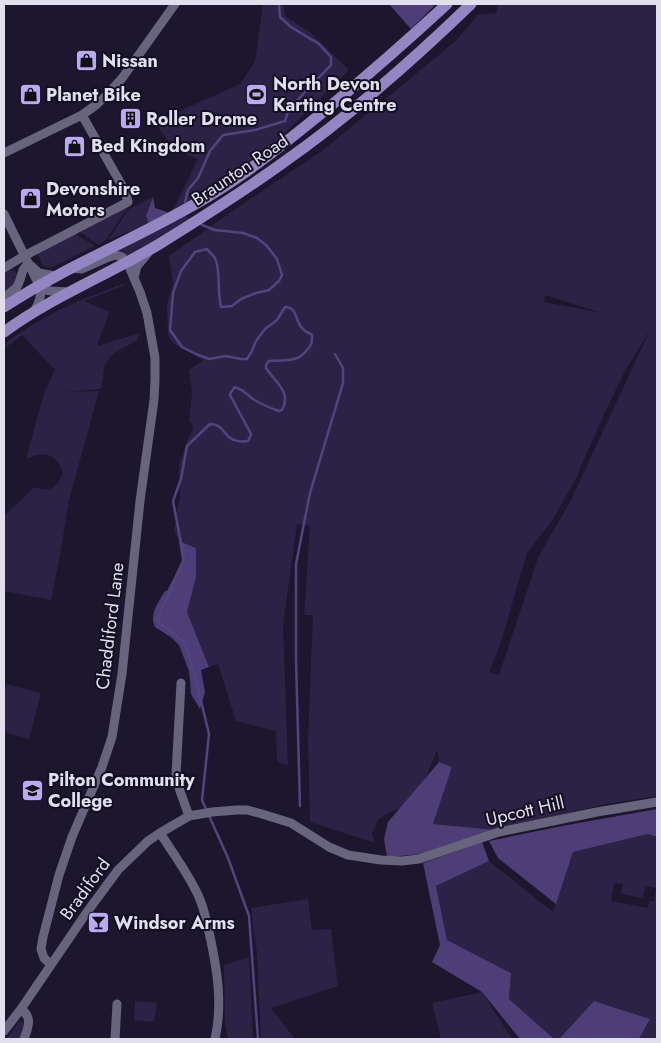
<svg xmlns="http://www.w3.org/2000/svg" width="661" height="1043" font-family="Jost,sans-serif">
  <rect width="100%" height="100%" fill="#1c172c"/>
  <path fill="#2b2246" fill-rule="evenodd" d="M263 4H284L285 16 311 33 349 70 276 142 216 186 172 212 198 159 176 151 157 126 180 111 240 84 255 62Z
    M497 4H657V796L606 804 496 830 433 824 452 767 439 762 437 750 427 775 412 800 400 808 387 813 378 820 372 833 375 843 310 822 308 739 313 615H304L310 526 297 524 283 625 288 766 277 761 276 731 236 721 218 664 209 667 187 612 196 577V548L179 541 174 530 180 496 179 465 188 439 193 429 192 424 189 422 192 392 189 370 203 360 174 344 170 339 168 334 167 304 173 283 169 256 234 210 322 151 456 41 478 15 497 13ZM545 295 602 313 544 302ZM650 330 571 500 538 558 499 675 489 672 500 645 527 553 552 521 576 478 603 416 626 369Z
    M153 197 146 216 149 224 108 240 129 209Z
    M128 207 105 241 98 245 80 232Z
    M185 214 190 219 129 256 120 251 111 255 118 249Z
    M73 234 77 235 95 246 51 268 43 266 38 255 39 253Z
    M8 270 15 271 17 274V282L4 294V273Z
    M127 284 84 301 109 312 97 346 140 333 136 341 114 353 105 364 101 389 64 392 99 391 69 500 61 550 51 600 4 591V516L34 487C51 492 56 489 63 473 59 461 52 452 38 455 34 455 30 458 26 459L44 393 55 370 22 335 4 349V344C33 323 63 306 97 294 107 290 116 285 127 284Z
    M6 684 41 693 29 739 4 732V691Z
    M648 834 657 837V1039H639L650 1019 594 1001 559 1039H554L509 999 511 973 447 940 436 886 489 861 553 912 573 852ZM614 883 623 884 621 894 643 898 645 886 656 888 654 901H649L648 908 611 901Z
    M308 899 312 930 331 929 338 986 271 1008 295 1039H261L257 954 251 908Z
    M249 957 253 1039H228L225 1023 224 965Z
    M482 992 512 1039H441L432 1003Z
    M135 1001 157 1003 154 1022 134 1020Z
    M19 1022H23L24 1025 19 1039H6Z"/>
  <path fill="#4d3e77" d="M389 4H432L434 6 411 29Z
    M153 197 155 208 167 212 168 215 149 224 146 216Z
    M179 541 196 548V577L187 612 209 667 201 670 205 692 200 709 191 694 190 681 189 671 179 645 172 638 155 627C149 614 158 603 165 591H167L182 561Z
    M439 762 452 767 433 824 496 830 421 854 387 857 384 839 388 822Z
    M657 809V837L648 834 573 852 556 904 498 858 489 841 562 826Z
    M482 842 489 861 436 886 447 940 511 973 509 999 554 1039H520L482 992 432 962 440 945 423 863Z
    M594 1001 650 1019 639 1039H559Z"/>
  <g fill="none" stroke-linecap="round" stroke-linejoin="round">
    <path stroke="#52447e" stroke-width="2.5" d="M185 202 188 190 198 178 210 151 223 135 255 130 285 121 289 109 331 65V57L319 44 291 27 280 17 279 4
      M202 225 215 230 243 233 257 238 267 246 277 259 282 275 279 281 269 290 256 293 241 299 232 306 221 307C217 293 221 270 215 258 213 255 209 252 207 249L195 252 181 271 173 293 170 330 182 347 196 354 209 359 226 356 241 359H247L252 351 256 341 265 329 277 320 285 307C297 306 295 321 302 328 304 331 309 333 312 335 312 342 312 345 307 350 296 364 284 359 269 361L266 365V368C275 382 292 392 282 410L279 411C270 408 261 404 253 399 245 393 244 390 235 387L231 392 230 395 251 434 250 437 248 441C222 445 228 424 210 424L187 446 181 479 173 501 184 559 157 621 185 643 194 672 209 734 202 800 228 858 249 916 258 1039
      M300 806 296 659V564L310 493 343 383V368L335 354"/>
    <path stroke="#69647e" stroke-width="9" d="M4 153 82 115 96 105 109 93 123 77 175 4
      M4 214 41 289C41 298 39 304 34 311
      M4 268 24 256 128 202 125 191 82 115
      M134 278 137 266 148 253
      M41 289 51 291 69 292
      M4 298 17 287 20 280 23 270 28 263 39 273 55 276
      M181 683 176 774 180 791 189 816
      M160 833C173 853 188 873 198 895 204 907 206 920 209 932 217 968 223 1003 215 1039
      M51 965 44 958 41 949 43 937 59 875 72 837 102 767 112 737 122 674 140 501 154 400 155 380V358L147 313 140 292 127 262 122 257 116 255 109 257 82 269 71 268
      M21 1009C33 1017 28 1028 24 1039
      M4 1031 21 1009 87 912 118 870 148 841 160 833 189 816 212 812 237 810H247L262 814 291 823 329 847 348 855 381 860 402 861 419 859 499 832 597 812 657 802
      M115 1039 117 1004"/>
    <path stroke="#9486c2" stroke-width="11" d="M4 307C72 262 149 234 217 191 256 167 292 137 327 109 368 75 408 40 447 4
      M4 332C53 296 110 274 161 243 203 217 244 191 284 162 351 115 413 60 471 4"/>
  </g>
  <defs>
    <symbol id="shop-square" viewBox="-11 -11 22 22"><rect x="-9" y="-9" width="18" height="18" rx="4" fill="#baaaf6" stroke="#130e22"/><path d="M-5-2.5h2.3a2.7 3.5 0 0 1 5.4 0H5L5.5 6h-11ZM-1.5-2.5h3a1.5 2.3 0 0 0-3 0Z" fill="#111"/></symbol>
    <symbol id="stadium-square" viewBox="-11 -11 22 22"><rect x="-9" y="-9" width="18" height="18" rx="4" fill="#baaaf6" stroke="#130e22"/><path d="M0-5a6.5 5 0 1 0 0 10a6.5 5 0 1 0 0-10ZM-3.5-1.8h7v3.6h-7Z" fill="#111"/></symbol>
    <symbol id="building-square" viewBox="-11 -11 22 22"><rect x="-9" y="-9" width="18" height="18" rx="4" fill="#baaaf6" stroke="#130e22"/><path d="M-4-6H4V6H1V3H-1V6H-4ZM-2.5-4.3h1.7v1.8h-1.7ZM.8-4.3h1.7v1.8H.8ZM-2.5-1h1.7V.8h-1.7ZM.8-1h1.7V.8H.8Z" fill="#111"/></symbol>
    <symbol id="school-square" viewBox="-11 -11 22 22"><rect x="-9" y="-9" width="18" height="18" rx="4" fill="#baaaf6" stroke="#130e22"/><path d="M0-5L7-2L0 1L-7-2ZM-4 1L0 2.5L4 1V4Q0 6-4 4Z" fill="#111"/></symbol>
    <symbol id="bar-square" viewBox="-11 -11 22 22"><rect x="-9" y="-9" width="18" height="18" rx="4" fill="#baaaf6" stroke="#130e22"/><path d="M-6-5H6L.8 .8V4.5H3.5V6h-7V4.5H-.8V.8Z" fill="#111"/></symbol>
  </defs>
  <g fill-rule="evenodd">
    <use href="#shop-square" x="74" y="48" width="25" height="25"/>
    <use href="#stadium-square" x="244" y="82" width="25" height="25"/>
    <use href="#shop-square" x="18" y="82" width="25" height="25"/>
    <use href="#building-square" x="118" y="106" width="25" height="25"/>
    <use href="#shop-square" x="62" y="134" width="25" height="25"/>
    <use href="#shop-square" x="18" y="186" width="25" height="25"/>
    <use href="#school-square" x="20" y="778" width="25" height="25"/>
    <use href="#bar-square" x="86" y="910" width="25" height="25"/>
  </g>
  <g text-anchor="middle" stroke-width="4" stroke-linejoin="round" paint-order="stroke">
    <g font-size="18" font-weight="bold" fill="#e1deed" stroke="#130e22" text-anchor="start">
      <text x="102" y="67">Nissan</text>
      <text x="273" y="90">North Devon<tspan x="273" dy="21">Karting Centre</tspan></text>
      <text x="46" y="101">Planet Bike</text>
      <text x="146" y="125">Roller Drome</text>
      <text x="91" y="152">Bed Kingdom</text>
      <text x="46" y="195">Devonshire<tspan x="46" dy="21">Motors</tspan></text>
      <text x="48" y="786">Pilton Community<tspan x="48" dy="21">College</tspan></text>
      <text x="114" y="929">Windsor Arms</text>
    </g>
    <g font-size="18" fill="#e1deed" stroke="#130e22">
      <text transform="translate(240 170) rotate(-34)" y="6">Braunton Road</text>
      <text transform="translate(110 626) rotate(-83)" y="6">Chaddiford Lane</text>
      <text transform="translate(525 811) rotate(-13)" y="6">Upcott Hill</text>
      <text transform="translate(85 889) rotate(-54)" y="6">Bradiford</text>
    </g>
  </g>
  <rect width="661" height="1043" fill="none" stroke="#e1deed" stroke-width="10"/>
</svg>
